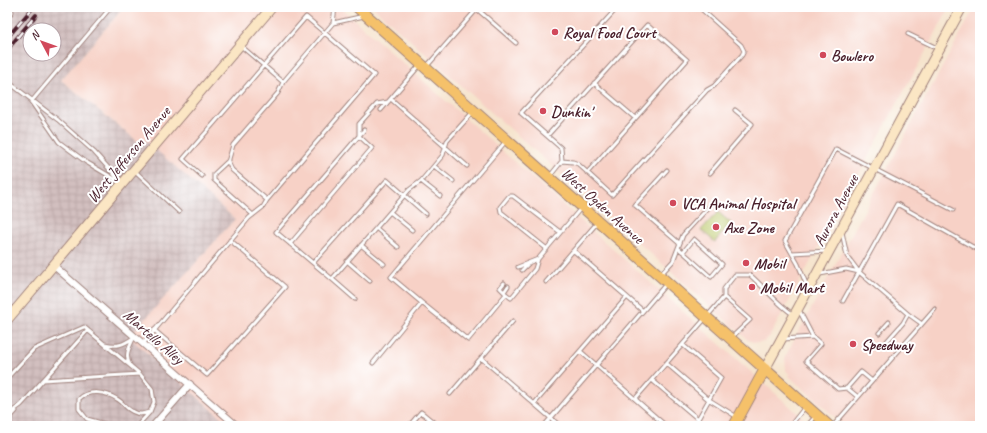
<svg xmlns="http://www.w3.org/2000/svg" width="987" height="433" font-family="Caveat,sans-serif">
  <defs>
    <pattern id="industrial-grid" width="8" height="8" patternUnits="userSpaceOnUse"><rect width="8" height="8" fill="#d2bfbf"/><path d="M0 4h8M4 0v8" fill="none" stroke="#b6a4a4"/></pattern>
  </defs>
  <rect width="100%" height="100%" fill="#fff"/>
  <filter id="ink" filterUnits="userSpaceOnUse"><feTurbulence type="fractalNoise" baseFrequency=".025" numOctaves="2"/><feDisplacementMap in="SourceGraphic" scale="8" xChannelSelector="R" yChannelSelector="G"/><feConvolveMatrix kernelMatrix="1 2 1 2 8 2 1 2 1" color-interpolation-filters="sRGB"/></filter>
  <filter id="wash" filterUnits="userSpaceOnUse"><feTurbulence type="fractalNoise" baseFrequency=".012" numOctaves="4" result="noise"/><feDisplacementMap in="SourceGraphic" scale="16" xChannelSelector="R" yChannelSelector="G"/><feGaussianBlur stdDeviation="0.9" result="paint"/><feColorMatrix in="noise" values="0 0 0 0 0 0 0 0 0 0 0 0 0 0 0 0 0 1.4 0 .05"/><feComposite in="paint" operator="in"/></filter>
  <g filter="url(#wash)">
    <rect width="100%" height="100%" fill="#f6e4cd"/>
    <path fill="#f7d1c6" d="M124 7H340L812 426H231L128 337 235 219 145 141 141 144 61 80Z
      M373 7H950L770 336 764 342 756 343 748 340Z
      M975 7H980V426H845L790 377 786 370 785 357Z"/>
    <path fill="url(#industrial-grid)" fill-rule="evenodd" d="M7 7H124L61 80 141 144 145 140 235 219 129 337 231 426H7ZM30 30H54V54H30Z"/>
    <path fill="#bac768" stroke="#82734a" d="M718 212 731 223 715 242 701 230Z"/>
  </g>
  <g filter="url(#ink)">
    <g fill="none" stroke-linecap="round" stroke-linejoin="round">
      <defs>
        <path id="lane" d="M7 18 12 12 11 7
          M333 23 364 16
          M908 34 937 48
          M241 46 283 82 333 23 335 7
          M427 66 477 9 516 43
          M7 81 58 120 94 152 121 182
          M594 83 635 118
          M391 99 467 166
          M31 102 111 7
          M32 103 59 142 86 162 118 181
          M381 110 419 66
          M364 130 276 232 332 279 409 190 421 181 443 155 447 141 473 112
          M547 136 647 25 687 60 587 173
          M229 160 214 174V180L253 215
          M562 161 573 162 578 164 612 195 707 90 714 86 742 55 744 51 741 45 699 7
          M434 166 453 181
          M667 170 635 205 679 243
          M135 171 179 212
          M710 173 752 124 735 110
          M202 176 183 159 306 17 374 75 267 200 232 170 228 162 233 145 278 93 283 82
          M550 176 562 161 561 148 521 113 618 7
          M421 181 440 196
          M390 212 412 230
          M376 228 398 247
          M842 232 847 256 859 272 908 314 922 324
          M290 244 372 148 359 136V124L377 104 388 102
          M361 245 384 264
          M678 248 683 252 711 277 722 264 694 239 683 252
          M547 249 501 212 500 207 509 196H513L560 232
          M574 251 643 311
          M792 253 828 251
          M347 261 370 281
          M313 263 387 180 426 214
          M518 267 538 259
          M522 270 528 264
          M661 274 673 261 683 235 708 208
          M820 274 846 269 859 272
          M332 279 355 299
          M546 282 597 223
          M807 286 798 264 785 241 836 149 953 210
          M504 292 500 288 504 283
          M505 293 504 292 508 286
          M724 297V289L735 275H750C765 288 777 304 794 315
          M843 301 897 204 980 251
          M422 303 391 277 506 141
          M799 310 813 337 821 344 806 361 838 389 847 388 858 397
          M154 330 207 375 285 287 230 240
          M879 333 889 322
          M783 339 813 337
          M887 341 903 323 908 314
          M105 344C117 347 123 345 133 338
          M143 344 249 218 263 207 267 200
          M580 351 666 426
          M481 358 560 426
          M373 363 422 303 468 340 506 294 511 298 535 269 538 259 581 208
          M666 363 708 399 737 417
          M130 365C124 355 130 346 134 337
          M7 378 34 349 84 327 140 374 152 389 154 402 150 412 137 426
          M43 380 140 374
          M652 380 698 419 721 378 683 345
          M847 388 861 372 872 381
          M450 394 513 321
          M635 399 724 297 750 320 732 337
          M534 404 627 297
          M7 415 21 405 88 330
          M7 421 16 411
          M112 426 87 419 79 409V399C89 389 106 392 117 399 123 402 127 410 134 412 139 415 143 414 149 412
          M409 426 421 412 438 426
          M544 426 666 284
          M790 426 805 407
          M807 426 815 417
          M833 426 935 309"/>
        <path id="street" d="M53 265 237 426
          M153 426 190 384"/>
        <path id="secondary" d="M7 320 272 7
          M765 369 962 7"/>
        <path id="primary" d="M357 7 829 426
          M734 426 765 369"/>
      </defs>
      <use href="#lane" stroke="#a0827c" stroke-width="5"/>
      <use href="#street" stroke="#a0827c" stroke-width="8"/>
      <use href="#secondary" stroke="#a0827c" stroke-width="11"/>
      <use href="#primary" stroke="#a0827c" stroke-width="12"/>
      <use href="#lane" stroke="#fff" stroke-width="3"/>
      <use href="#street" stroke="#fff" stroke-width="6"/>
      <use href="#secondary" stroke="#fbe6c4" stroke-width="9"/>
      <use href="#primary" stroke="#f5c16b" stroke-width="10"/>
      <defs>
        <path id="rail" d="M7 38 31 10
          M7 50 36 15"/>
      </defs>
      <use href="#rail" stroke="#4a1f2b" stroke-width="4"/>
      <use href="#rail" stroke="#fff" stroke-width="2.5" stroke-dasharray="8" stroke-linecap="butt"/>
    </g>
  </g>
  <g fill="#d1495b" stroke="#fff" stroke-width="1.5">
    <circle cx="555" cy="32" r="4"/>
    <circle cx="823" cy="55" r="4"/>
    <circle cx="543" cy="111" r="4"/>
    <circle cx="673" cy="203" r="4"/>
    <circle cx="716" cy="227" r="4"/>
    <circle cx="746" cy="263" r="4"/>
    <circle cx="752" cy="287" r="4"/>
    <circle cx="853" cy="344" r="4"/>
  </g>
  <g text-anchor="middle" stroke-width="4" stroke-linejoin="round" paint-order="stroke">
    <g font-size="16" font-weight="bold" fill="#4a1f2b" stroke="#fff" text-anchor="start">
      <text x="563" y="38">Royal Food Court</text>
      <text x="831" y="61">Bowlero</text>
      <text x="551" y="117">Dunkin'</text>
      <text x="681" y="209">VCA Animal Hospital</text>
      <text x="724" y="233">Axe Zone</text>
      <text x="754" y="269">Mobil</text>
      <text x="760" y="293">Mobil Mart</text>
      <text x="861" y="350">Speedway</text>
    </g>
    <g font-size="16" fill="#4a1f2b" stroke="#fff">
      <text transform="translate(128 154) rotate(-50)" y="6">West Jefferson Avenue</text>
      <text transform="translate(603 205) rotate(42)" y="6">West Ogden Avenue</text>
      <text transform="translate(835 210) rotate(-62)" y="6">Aurora Avenue</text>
      <text transform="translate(154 336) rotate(41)" y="6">Martello Alley</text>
    </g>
  </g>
  <rect width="987" height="433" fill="none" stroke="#fff" stroke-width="24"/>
  <g transform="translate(42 42) rotate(311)"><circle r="19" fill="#ffffff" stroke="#b7a5aa"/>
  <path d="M0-3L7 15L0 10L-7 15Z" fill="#d1495b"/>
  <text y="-6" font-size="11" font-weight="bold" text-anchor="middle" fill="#4a1f2b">N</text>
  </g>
</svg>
